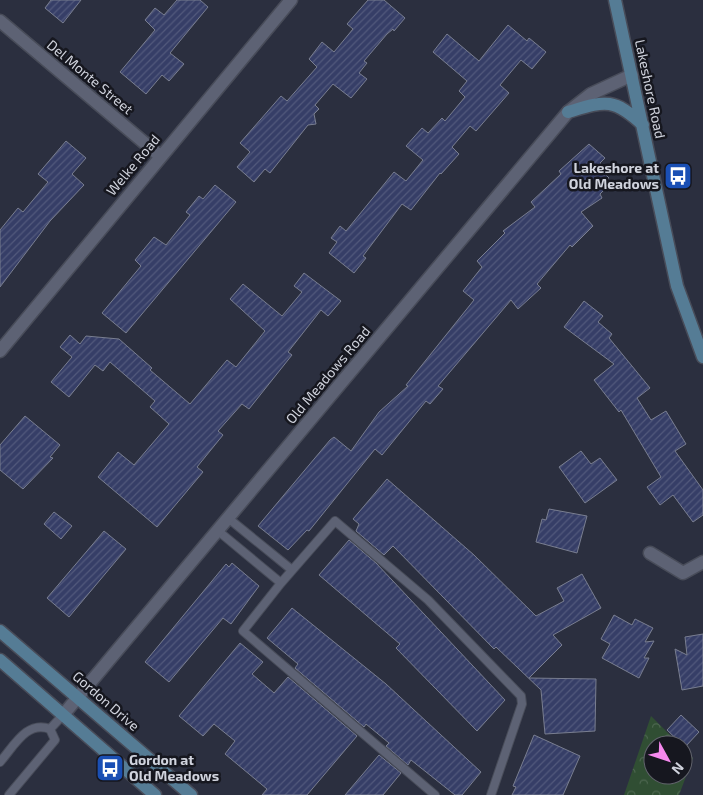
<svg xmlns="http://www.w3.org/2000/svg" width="703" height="795" font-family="'Exo 2',sans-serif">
  <defs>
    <pattern id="park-crowns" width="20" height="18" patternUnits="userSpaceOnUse" patternTransform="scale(1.25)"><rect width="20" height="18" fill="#304e33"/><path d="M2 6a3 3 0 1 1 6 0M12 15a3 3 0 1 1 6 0" fill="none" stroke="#4d6750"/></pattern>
    <pattern id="building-hatch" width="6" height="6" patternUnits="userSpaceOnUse" patternTransform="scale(1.25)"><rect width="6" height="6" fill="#363e67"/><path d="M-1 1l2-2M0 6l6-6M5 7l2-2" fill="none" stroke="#52597c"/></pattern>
  </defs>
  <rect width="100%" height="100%" fill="#2b2f3f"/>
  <path fill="url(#park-crowns)" d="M651 716 680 745H653V775H683V748L693 758 679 795H624Z"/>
  <path fill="url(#building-hatch)" stroke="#797e90" d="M51 0H81L63 23 45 8Z
    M177 0H200L208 7 170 53 184 64 169 81 162 75 146 94 120 72 155 30 145 20 155 8 164 15Z
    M368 0H384L405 18 394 31 393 29 387 34 364 61 367 63 359 73 367 79 351 98 333 84 315 105 319 109 314 114 316 124 308 125 270 173 265 169 254 182 237 167 250 152 240 143 281 96 287 101 317 67 309 59 322 42 334 52 353 29 347 24Z
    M508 25 527 41 529 38 546 52 532 69 521 60 500 85 509 93 476 131 470 126 452 147 459 154 441 174 440 173 411 210 402 204 363 256 366 258 354 273 329 253 337 242 331 238 340 226 346 231 394 172 406 181 423 160 406 146 422 128 428 133 442 118 445 121 465 97 459 91 467 81 433 52 447 34 479 61Z
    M66 141 86 158 72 174 84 185 50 221 0 287V230L18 208 23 212 48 182 38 174Z
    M589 144 605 158 600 163 605 168 602 171 609 178 602 186 605 189 600 194 602 198 581 212 593 226 572 247 570 245 537 284 541 288 518 309 511 300 438 386 443 389 430 404 426 401 382 455 375 449 309 531 307 530 288 550 258 526 330 440 334 437 351 451 379 412 408 386 406 385 474 300 463 291 482 267 477 261 505 233 503 231 535 207 531 202 561 174 559 171Z
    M215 185 236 202 126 333 102 313 141 266 135 260 154 237 166 245 190 215 186 212 199 196 203 199Z
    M304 273 341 301 328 316 321 310 288 352 292 355 249 409 242 404 218 431 223 435 197 467 203 472 157 527 98 477 118 452 134 465 169 424 150 407 155 401 110 362 103 371 95 365 69 397 51 382 72 357 60 347 70 335 80 344 86 336 119 339 152 368 150 370 190 404 227 360 236 367 265 331 230 299 243 284 282 316 302 292 294 286Z
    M584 301 603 316 598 322 612 334 609 338 650 388 637 398 651 420 666 411 686 444 675 451 703 490V515L693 522 673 495 660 505 647 487 661 477 621 410 619 412 594 380 614 364 564 327Z
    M25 416 60 445 50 457 53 458 23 489 0 470V445Z
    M581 451 591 464 600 458 617 480 585 503 559 467Z
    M387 479 474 555 536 616 564 601 557 588 582 574 601 608 553 635 562 645 529 678 596 679 595 731 545 734 541 690 496 647 494 649 393 546 384 555 356 531 359 524 353 519Z
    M549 509 587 516 577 553 536 542 542 519 546 520Z
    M54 512 72 526 61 539 44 524Z
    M104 531 126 549 69 617 47 598Z
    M349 540 376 563 505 700 477 731 396 648 400 644 319 575Z
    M232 563 259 586 231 624 223 618 169 682 145 662 226 564 229 567Z
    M292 608 386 684 481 772 462 795H455L411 760 408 765 386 746 389 743 366 724 364 727 295 668 298 664 267 638Z
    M614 615 632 625 635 619 653 628 645 642 654 641 644 658H649L639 678 602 658 610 644 601 639Z
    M703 634V686L682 690 675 649 687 655 685 637Z
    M240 643 263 662 252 674 274 693 288 677 357 736 307 795H262L267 789 225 754 235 741 214 724 203 736 179 716Z
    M681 715 699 732 685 747 667 730Z
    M534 735 580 756 563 795H512L516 787 513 786Z
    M379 755 401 773 383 795H345Z"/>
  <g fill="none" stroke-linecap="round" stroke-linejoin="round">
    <defs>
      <path id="service" d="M228 518 292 570
        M217 530 281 583
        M0 762C14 746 27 720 50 729
        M9 795 55 740 50 729 63 715
        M435 795 243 631 281 583 335 521 428 600 521 696 522 704 491 795"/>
      <path id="minor" d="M0 21 160 156
        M0 351 291 0
        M650 553 683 573 703 562
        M63 715 568 112 591 94 632 75"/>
      <path id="secondary" d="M615 0 677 286 703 357
        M568 112C605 101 613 97 643 125
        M0 631 191 795
        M0 660 155 795"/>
    </defs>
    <use href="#service" stroke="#484c59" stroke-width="10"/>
    <use href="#minor" stroke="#484c59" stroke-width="15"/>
    <use href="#secondary" stroke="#484c59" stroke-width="15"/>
    <use href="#service" stroke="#5d6274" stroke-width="8"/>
    <use href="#minor" stroke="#5d6274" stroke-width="12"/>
    <use href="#secondary" stroke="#557c95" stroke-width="12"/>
  </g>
  <defs>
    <symbol id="bus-square" viewBox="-11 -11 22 22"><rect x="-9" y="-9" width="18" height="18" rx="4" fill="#1a4fb4" stroke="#16171f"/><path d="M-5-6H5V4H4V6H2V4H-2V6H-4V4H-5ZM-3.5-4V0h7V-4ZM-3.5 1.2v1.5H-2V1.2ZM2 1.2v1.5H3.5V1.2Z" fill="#fff"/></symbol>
  </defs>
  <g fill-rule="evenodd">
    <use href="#bus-square" x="662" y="160" width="32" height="32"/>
    <use href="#bus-square" x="94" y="752" width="32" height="32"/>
  </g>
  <g text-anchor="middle" stroke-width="5" stroke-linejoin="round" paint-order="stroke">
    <g font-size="14" fill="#d0d3dd" stroke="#16171f">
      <text transform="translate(90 77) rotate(40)" y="5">Del Monte Street</text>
      <text transform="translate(650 89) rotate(78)" y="5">Lakeshore Road</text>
      <text transform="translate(133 165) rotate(-50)" y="5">Welke Road</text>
      <text transform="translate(328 375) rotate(-50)" y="5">Old Meadows Road</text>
      <text transform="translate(106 701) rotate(41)" y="5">Gordon Drive</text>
    </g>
    <g font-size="14" font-weight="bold" fill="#d0d3dd" stroke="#16171f" text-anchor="end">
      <text x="659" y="173">Lakeshore at<tspan x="659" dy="16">Old Meadows</tspan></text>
      <text x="129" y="765" text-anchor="start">Gordon at<tspan x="129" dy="16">Old Meadows</tspan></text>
    </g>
  </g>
  <g transform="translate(668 760) rotate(130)"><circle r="24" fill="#16171f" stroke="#60626b"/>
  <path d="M0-4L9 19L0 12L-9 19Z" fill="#f689ee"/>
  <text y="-8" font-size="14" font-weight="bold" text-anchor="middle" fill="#d0d3dd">N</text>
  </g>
</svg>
